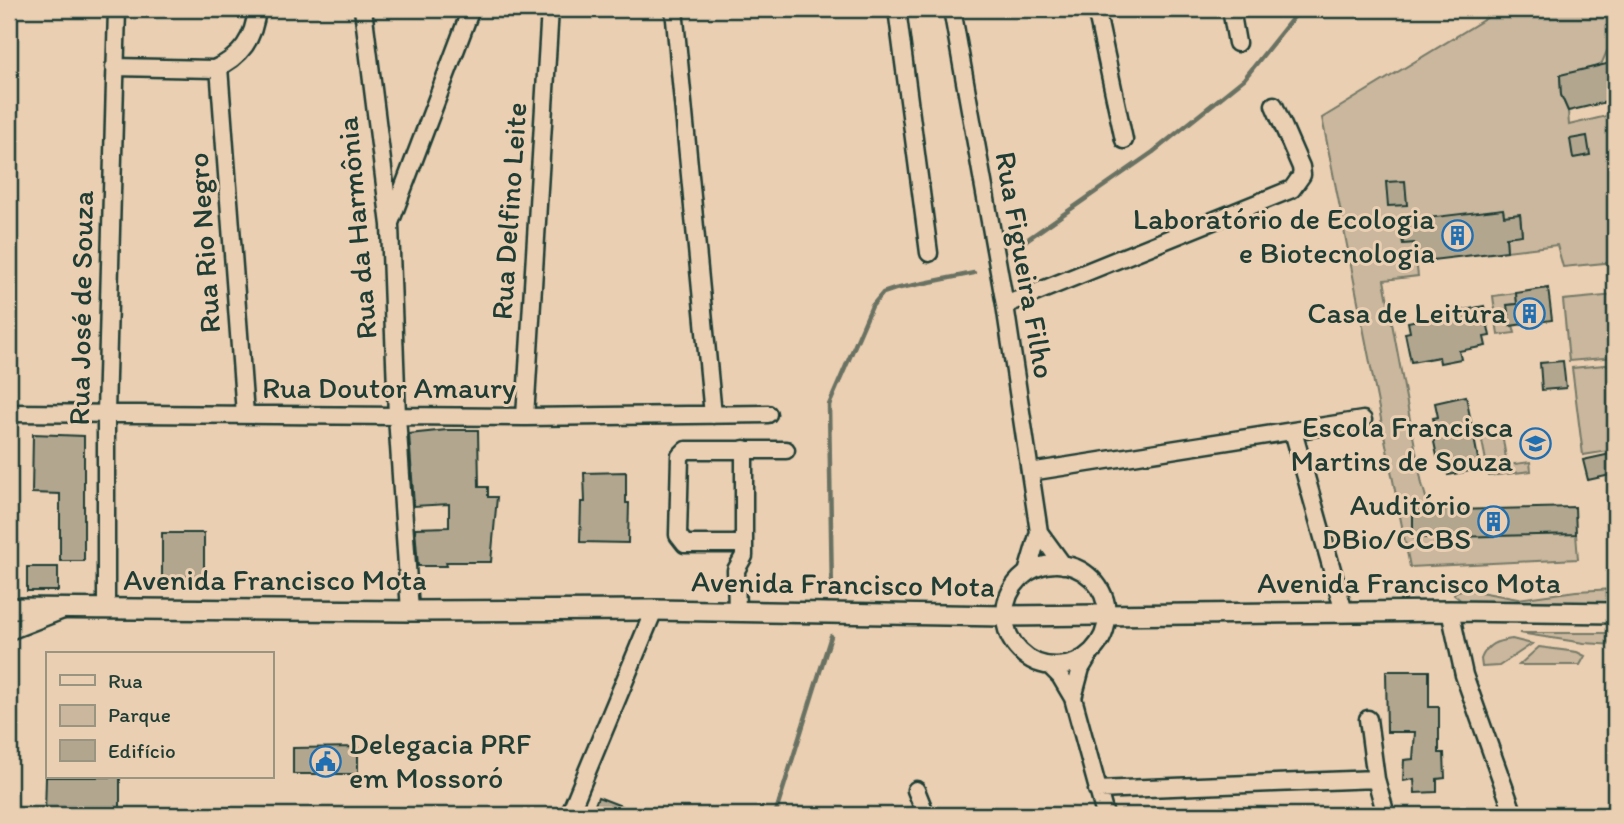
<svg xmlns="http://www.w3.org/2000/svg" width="1624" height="824" font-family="Itim,sans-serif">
  <rect width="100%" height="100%" fill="#ebcfb2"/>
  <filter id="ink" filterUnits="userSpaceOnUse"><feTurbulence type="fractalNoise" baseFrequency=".0143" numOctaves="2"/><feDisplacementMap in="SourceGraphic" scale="14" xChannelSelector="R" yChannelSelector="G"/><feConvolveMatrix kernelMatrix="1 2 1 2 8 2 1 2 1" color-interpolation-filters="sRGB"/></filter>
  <g filter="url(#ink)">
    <path fill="#cab79d" stroke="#747a68" stroke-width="2" d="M1505 9H1615V41L1607 51 1601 65 1560 76 1561 95 1568 111 1569 125 1615 114V262L1563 267 1557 245 1507 251 1506 237 1522 234 1520 214 1504 216 1503 209 1401 230 1403 244 1414 243 1418 276 1384 280 1422 484 1430 511H1413L1414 537 1576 534 1578 559 1410 567 1344 230 1353 228H1344L1322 118 1490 16Z
      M1516 293 1517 304 1508 305 1515 333 1498 335 1493 296Z
      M1615 295V357L1569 361 1563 300Z
      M1615 364V450L1583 455 1572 368Z
      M1502 433 1507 465 1530 462 1531 471 1489 476 1481 436Z
      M1464 589 1518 599 1576 591 1615 589V604H1466L1454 595 1455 592Z
      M1519 633H1615V645L1584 643Z
      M1512 639 1532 644 1499 666 1482 667 1481 659C1487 644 1496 641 1512 639Z
      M1539 647 1577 652 1585 656 1580 665H1519Z"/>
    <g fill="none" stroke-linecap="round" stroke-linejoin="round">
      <path stroke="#697262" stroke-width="4.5" d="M1012 250 1153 152 1244 79 1300 9
        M832 594 829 405 872 306 883 293 895 289 974 273
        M775 815 831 636"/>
    </g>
    <path fill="#b2a68f" stroke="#1f3d34" stroke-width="2" d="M1615 62V100L1568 111 1561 95 1560 75Z
      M1587 136 1590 155 1573 158 1570 139Z
      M1405 181 1407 205 1388 206 1386 182Z
      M1503 209 1504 216 1520 214 1522 235 1506 237 1507 251 1416 262 1414 243 1403 244 1401 230 1411 228 1410 220Z
      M1548 288 1552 320 1510 326 1507 305 1517 304 1516 293Z
      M1484 306 1490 336 1484 337 1486 346 1459 351 1461 359 1440 363 1439 357 1411 362 1405 333 1410 332 1408 322Z
      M1563 361 1566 388 1542 390 1540 363Z
      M1466 396 1480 469 1448 475 1443 454 1437 456 1431 428 1435 427 1433 418 1438 417 1435 403Z
      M447 430H478L479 487H488V497H497L491 562H446L447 566H418L415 528 449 527V504L414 506 409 434Z
      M33 434 84 436V561H60V494L32 493Z
      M1615 453V474L1588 480 1583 460Z
      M626 472V503H629L628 543 580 542 581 502H585L584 473Z
      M1575 507 1576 534 1413 538V511Z
      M162 533H204V577H162Z
      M27 567H58V591H27Z
      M1386 671H1429V707H1439V753H1444L1445 778 1437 779V792L1415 793 1414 779 1403 781 1404 760 1413 759 1415 732H1387Z
      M358 747V774H293V748Z
      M46 777H120V814H45Z
      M598 797 642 814V815H591Z"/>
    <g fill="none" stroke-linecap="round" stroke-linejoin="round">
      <defs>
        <path id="minor" d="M363 9 390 225 397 416 410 611
          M674 9 713 415
          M897 9 929 253
          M952 9 1005 305 1039 532 1027 573
          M1096 9 1124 140
          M1231 9 1237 43
          M114 67 214 69C242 57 254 38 257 9
          M219 67 245 414
          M390 223 471 9
          M1005 305 1292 189 1302 175 1301 167 1274 105
          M9 413 525 417 768 414
          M525 417 550 9
          M1293 431 1344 612
          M1030 472 1363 420
          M1039 532 1063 565
          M743 544H685L678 535 680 456 686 450H786
          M1005 615a51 51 0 1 1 102 0a51 51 0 1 1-102 0Z
          M106 608V413L117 9
          M1450 611 1464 675 1514 815
          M737 612 736 570 744 556V449
          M9 631 63 610
          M1050 666 1060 676 1073 698 1105 815
          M1073 698 1081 668 1089 655
          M1368 719 1376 779 1386 815
          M916 790 926 815
          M1097 790 1376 779
          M569 815 654 610"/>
        <path id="major" d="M9 608 410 611 654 610 1004 616 1450 611 1615 613"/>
      </defs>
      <use href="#minor" stroke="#1f3d34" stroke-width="21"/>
      <use href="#major" stroke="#1f3d34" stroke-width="24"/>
      <use href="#minor" stroke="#ebcfb2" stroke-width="16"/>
      <use href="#major" stroke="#ebcfb2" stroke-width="19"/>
    </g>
  </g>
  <defs>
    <symbol id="building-ring" viewBox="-11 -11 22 22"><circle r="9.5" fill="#ebcfb2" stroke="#1f6fb2" stroke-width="1.5"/><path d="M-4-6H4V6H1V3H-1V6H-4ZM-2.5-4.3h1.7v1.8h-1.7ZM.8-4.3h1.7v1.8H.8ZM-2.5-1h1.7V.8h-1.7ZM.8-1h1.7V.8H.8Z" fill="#1f6fb2"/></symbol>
    <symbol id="school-ring" viewBox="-11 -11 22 22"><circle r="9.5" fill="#ebcfb2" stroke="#1f6fb2" stroke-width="1.5"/><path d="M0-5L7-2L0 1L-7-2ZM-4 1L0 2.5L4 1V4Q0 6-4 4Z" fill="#1f6fb2"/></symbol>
    <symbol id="civic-ring" viewBox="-11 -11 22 22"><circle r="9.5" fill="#ebcfb2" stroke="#1f6fb2" stroke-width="1.5"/><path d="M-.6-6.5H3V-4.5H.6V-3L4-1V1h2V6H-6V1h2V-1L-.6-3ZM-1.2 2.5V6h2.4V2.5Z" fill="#1f6fb2"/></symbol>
  </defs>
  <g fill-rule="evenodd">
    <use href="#building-ring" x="1440" y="218" width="35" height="35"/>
    <use href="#building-ring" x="1512" y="296" width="35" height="35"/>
    <use href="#school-ring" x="1518" y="426" width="35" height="35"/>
    <use href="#building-ring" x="1476" y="504" width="35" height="35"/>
    <use href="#civic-ring" x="308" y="744" width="35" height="35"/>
  </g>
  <g text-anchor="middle" stroke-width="6" stroke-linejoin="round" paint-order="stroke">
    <g font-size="30" fill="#1f3d34" stroke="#ebcfb2">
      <text transform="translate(509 211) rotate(-86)" y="10">Rua Delfino Leite</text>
      <text transform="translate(357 228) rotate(-95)" y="10">Rua da Harmônia</text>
      <text transform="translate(204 243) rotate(-94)" y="10">Rua Rio Negro</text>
      <text transform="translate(1025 265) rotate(80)" y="10">Rua Figueira Filho</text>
      <text transform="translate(81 308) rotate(-89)" y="10">Rua José de Souza</text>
      <text x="389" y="398">Rua Doutor Amaury</text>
      <text x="275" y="590">Avenida Francisco Mota</text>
      <text x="1409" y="593">Avenida Francisco Mota</text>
      <text transform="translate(843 584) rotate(1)" y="10">Avenida Francisco Mota</text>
    </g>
    <g font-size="30" fill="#1f3d34" stroke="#ebcfb2" text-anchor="end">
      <text x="1435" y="229">Laboratório de Ecologia<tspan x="1435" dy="34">e Biotecnologia</tspan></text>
      <text x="1507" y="323">Casa de Leitura</text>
      <text x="1513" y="437">Escola Francisca<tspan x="1513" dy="34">Martins de Souza</tspan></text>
      <text x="1471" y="515">Auditório<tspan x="1471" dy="34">DBio/CCBS</tspan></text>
      <text x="349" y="754" text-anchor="start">Delegacia PRF<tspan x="349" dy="34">em Mossoró</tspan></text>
    </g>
  </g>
  <rect width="1624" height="824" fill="none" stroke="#ebcfb2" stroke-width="35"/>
  <rect x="18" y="18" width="1589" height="789" fill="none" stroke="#1f3d34" stroke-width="2.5" filter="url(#ink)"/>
  <rect x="46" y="652" width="228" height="126" fill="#ebcfb2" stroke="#999580" stroke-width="2"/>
  <rect x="60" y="675" width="35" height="10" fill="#ebcfb2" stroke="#999580" stroke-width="2"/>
  <text x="108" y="688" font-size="21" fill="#1f3d34">Rua</text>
  <rect x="60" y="705" width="35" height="21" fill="#cab79d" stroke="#999580" stroke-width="2"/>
  <text x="108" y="722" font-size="21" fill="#1f3d34">Parque</text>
  <rect x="60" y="740" width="35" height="21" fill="#b2a68f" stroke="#999580" stroke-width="2"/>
  <text x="108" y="758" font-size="21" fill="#1f3d34">Edifício</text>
</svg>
